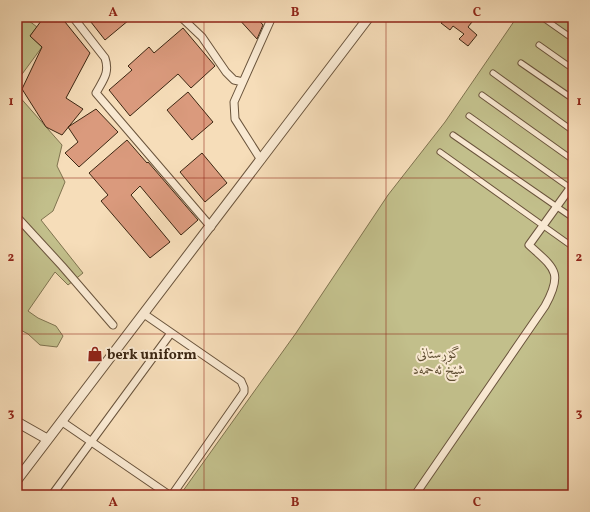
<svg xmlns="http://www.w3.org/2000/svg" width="590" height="512" font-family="Vollkorn,Amiri,serif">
  <rect width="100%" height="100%" fill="#f6ddb9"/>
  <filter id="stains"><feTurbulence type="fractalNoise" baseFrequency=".005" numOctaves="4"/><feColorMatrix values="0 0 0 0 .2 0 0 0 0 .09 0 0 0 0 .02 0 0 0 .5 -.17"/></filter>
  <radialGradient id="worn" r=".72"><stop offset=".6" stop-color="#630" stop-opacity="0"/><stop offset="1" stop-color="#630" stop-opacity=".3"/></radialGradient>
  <path fill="#c2bf8b" stroke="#7f734f" d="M17 17H24L37 27 30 36 42 47 17 81Z
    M517 17H573V495H180L296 333 388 195 445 122Z
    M17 94 62 145 57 166 65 182 53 211 41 220 83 273 68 285 55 272 28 311 38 318 56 326 63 336 57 347 40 345 28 334 17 328V316L21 303 17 302Z"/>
  <path fill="#da9a7d" stroke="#3c2713" d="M44 17H61L90 53 66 98 83 109 62 135 46 127 22 89 42 47 30 36Z
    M87 17H127L129 20 105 40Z
    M237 17H256L263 25 257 39Z
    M446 17H457L460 19 462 17H466L472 22 468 27 477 35 468 46 459 39 464 34 453 26 450 30 441 23Z
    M183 28 215 66 191 88 178 74 130 116 109 90 132 70 128 66 149 47 154 53Z
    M188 92 213 122 192 140 167 110Z
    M96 109 118 132 79 167 65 153 78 142 68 127Z
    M127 140 147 163 148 162 198 220 181 235 140 186 131 195 170 242 150 258 101 201 108 195 89 173Z
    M202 153 227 183 205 202 180 172Z"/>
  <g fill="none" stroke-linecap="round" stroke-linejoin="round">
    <defs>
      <path id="pedestrian" d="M546 20 573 39
        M539 45 573 69
        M521 63 573 99
        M493 73 573 131
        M482 95 573 160
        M469 116 573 190
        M453 135 573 218
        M440 152 573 247"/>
      <path id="minor" d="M73 17 105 58C110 73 103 80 96 93L211 227
        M182 18 202 37 226 72 234 80 243 82
        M261 160 235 119 234 102 272 17
        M17 217 62 266 113 325
        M144 314 241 381 244 388V392L172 495
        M61 421 169 495
        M52 495 171 333
        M415 495 545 306C564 272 554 268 529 245L573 184"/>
      <path id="tertiary" d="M17 422 47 439
        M17 480 369 17"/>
    </defs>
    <use href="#pedestrian" stroke="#6a543c" stroke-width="7"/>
    <use href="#minor" stroke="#6a543c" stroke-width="9"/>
    <use href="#tertiary" stroke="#6a543c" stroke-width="11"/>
    <use href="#pedestrian" stroke="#f9e9d2" stroke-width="5"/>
    <use href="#minor" stroke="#f9e9d2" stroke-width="7"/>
    <use href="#tertiary" stroke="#f9e9d2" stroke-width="9"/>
  </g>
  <path fill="none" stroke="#8f2418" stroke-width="1" stroke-opacity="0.55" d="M204 17V495M386 17V495M17 178H573M17 334H573"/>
  <defs>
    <symbol id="shop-bare" viewBox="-9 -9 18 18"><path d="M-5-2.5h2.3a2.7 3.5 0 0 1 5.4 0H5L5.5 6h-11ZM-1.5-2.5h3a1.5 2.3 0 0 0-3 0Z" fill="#8f2418" stroke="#f9e9d2" stroke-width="2.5" paint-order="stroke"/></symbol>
  </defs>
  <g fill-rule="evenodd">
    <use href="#shop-bare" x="84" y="343" width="22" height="22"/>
  </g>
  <g text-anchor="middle" stroke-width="4" stroke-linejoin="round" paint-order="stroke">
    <g font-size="14" font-style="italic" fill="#5e4d31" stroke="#f9e9d2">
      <text x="439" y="358">گۆڕستانی<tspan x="439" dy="16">شێخ ئەحمەد</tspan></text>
    </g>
    <g font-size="14" font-weight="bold" fill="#3c2713" stroke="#f9e9d2" text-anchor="start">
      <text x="107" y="359">berk uniform</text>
    </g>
  </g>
  <rect width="590" height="512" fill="none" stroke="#f6ddb9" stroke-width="44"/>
  <rect x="22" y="22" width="546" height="468" fill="none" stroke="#8f2418" stroke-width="1.5"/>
  <g font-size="13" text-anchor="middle" font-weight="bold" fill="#8f2418">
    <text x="113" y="16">A</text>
    <text x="295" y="16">B</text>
    <text x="477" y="16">C</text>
    <text x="11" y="105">1</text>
    <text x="579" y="105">1</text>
    <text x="11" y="261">2</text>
    <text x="579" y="261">2</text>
    <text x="11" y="417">3</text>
    <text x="579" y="417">3</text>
    <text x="113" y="506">A</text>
    <text x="295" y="506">B</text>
    <text x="477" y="506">C</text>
  </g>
  <rect width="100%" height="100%" filter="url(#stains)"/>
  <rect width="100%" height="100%" fill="url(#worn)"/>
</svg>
